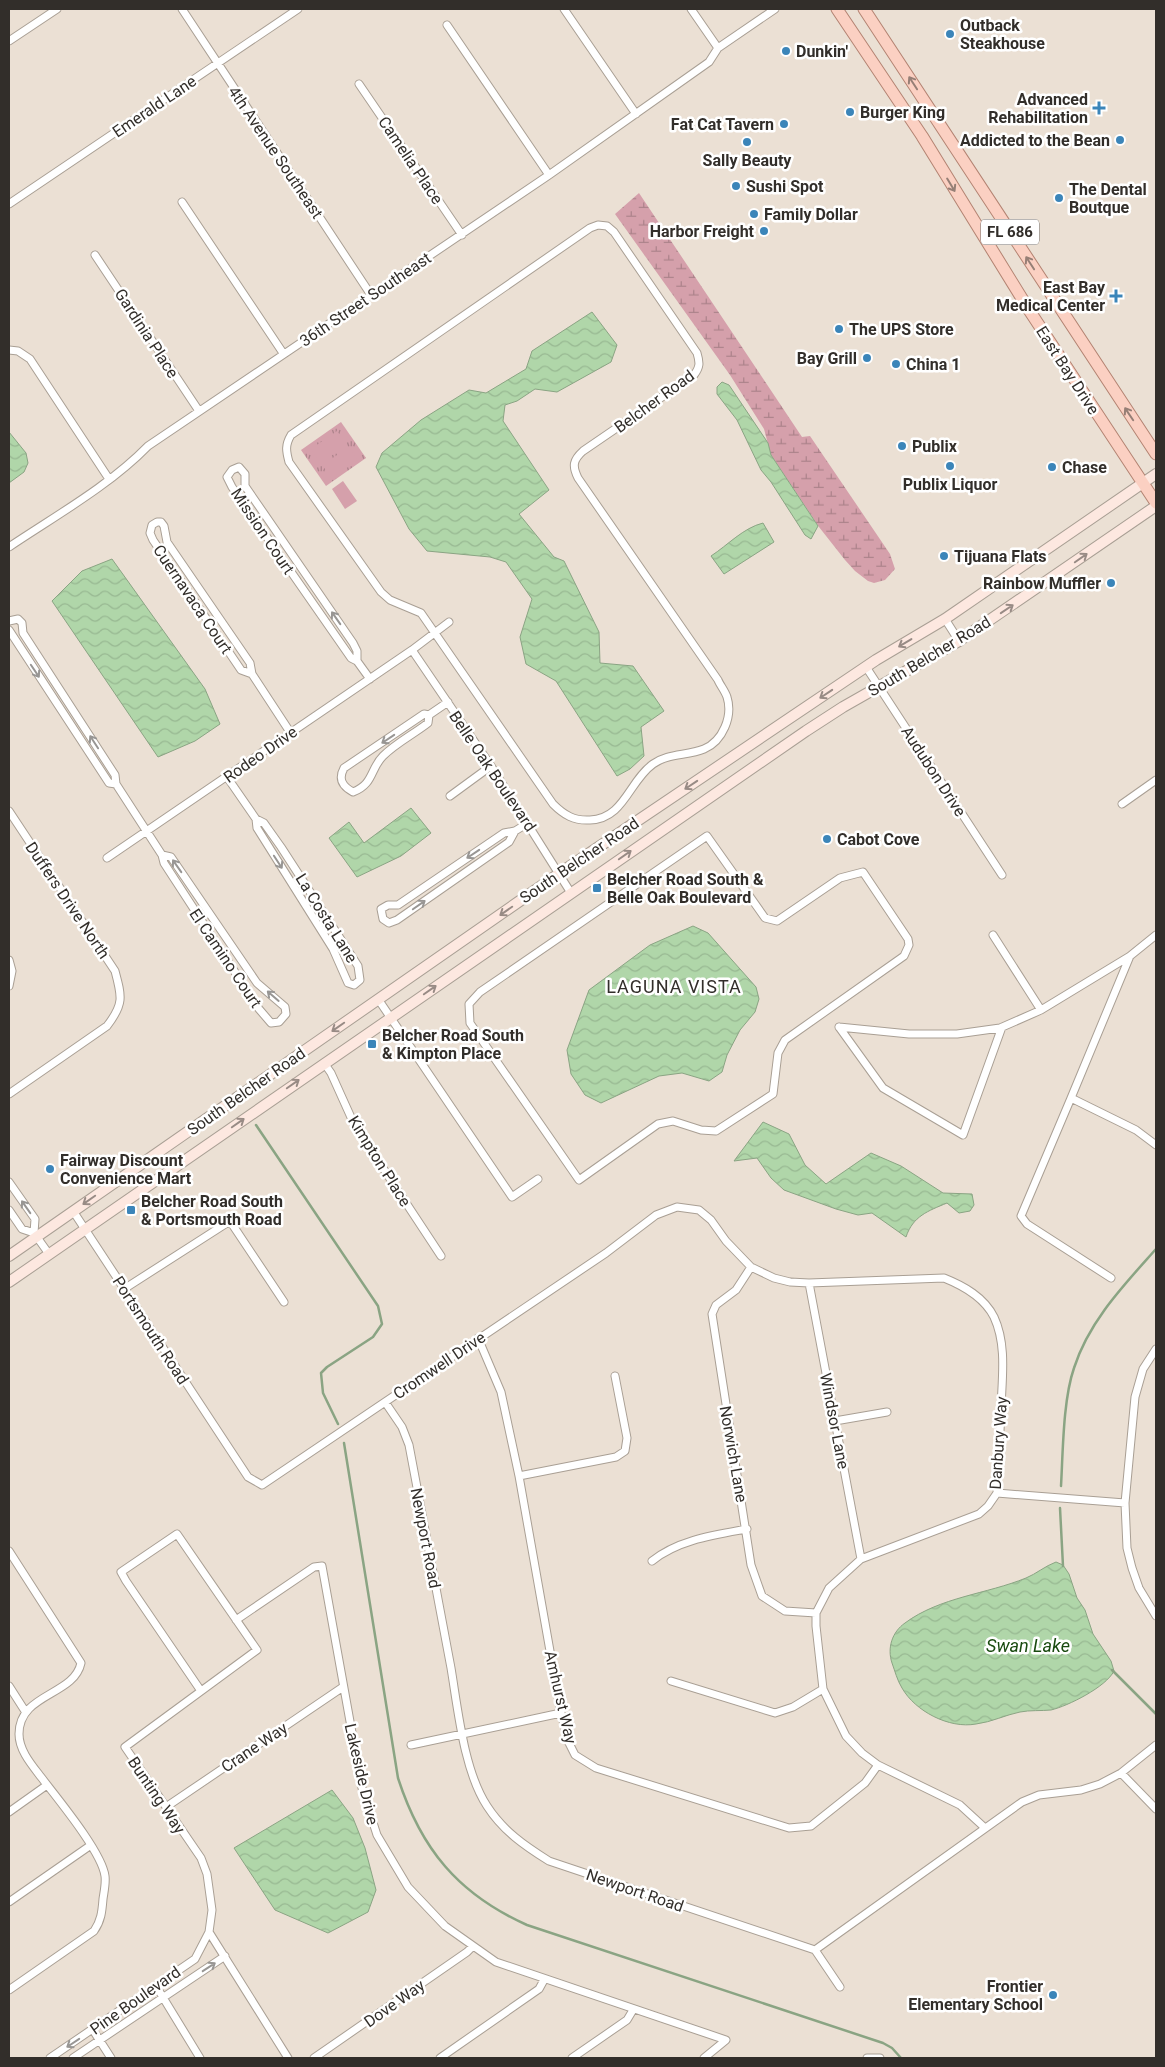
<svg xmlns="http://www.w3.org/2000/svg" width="1165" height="2067" font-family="Roboto,sans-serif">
  <defs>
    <pattern id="grass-tufts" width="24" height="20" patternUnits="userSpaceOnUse" patternTransform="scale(1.25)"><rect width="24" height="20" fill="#d5a0ab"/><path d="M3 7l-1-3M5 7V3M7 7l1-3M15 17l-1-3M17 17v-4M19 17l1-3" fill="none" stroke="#ad838b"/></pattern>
    <pattern id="wetland-marsh" width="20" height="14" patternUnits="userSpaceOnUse" patternTransform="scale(1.25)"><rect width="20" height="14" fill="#d5a0ab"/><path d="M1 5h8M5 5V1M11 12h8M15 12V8" fill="none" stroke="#ad838b"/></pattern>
    <pattern id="water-waves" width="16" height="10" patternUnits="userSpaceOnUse" patternTransform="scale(1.25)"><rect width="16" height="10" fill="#b0d6a9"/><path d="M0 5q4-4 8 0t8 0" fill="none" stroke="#98b892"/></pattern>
  </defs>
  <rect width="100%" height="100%" fill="#ebe0d4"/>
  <path fill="url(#grass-tufts)" d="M341 422 366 458 326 486 301 450Z"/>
  <path fill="url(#wetland-marsh)" d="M639 193 802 437 810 436 890 554 895 569 885 580 874 583 868 581 855 571 845 560 819 527 771 455 764 429 730 375 615 214Z"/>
  <path fill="#d5a0ab" d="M337 431 346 443 319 461 311 449Z
    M349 447 357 459 331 477 322 465Z
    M343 481 357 501 345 509 332 489Z"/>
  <path fill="url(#water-waves)" stroke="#8aa483" d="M592 312 617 345 611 362 557 392 535 389 517 401 505 405 503 421 549 490 519 514 554 557 564 561 599 632 600 663 633 666 664 711 641 727 644 756 630 769 617 776 556 681 526 664 520 637 532 599 506 562 490 557 427 551 409 529 376 467 382 453 421 420 469 390 486 393 526 369 532 351Z
    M722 382 729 385 768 443 771 455 818 526 811 539 805 535 771 482 761 470 737 420 717 394V387Z
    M9 432 26 453 28 463 24 472 9 483Z
    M763 523 774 542 724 574 711 556C728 545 743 528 763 523Z
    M112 559 205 689 220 724 195 741 158 757 52 601 82 571Z
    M411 808 431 833 401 856 357 877 329 838 349 822 364 843Z
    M693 926 708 933 756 987 759 999 755 1012 740 1030 727 1055 722 1072 709 1081 682 1073 659 1076 601 1103 585 1095 571 1074 567 1050 589 990 650 945Z
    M763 1122 789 1134 805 1165 826 1184 871 1153 901 1166 943 1193 972 1194 974 1205 970 1211 959 1213 947 1203C928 1211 913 1216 906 1237L872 1213 858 1215 836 1209 784 1190 771 1178 757 1158 734 1161Z
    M1056 1562 1063 1565 1069 1574 1077 1598 1085 1610 1093 1634 1111 1661 1114 1671C1106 1687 1068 1706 1051 1710 1041 1711 1030 1710 1020 1712 1005 1715 992 1722 976 1724 949 1729 915 1711 902 1688 897 1680 895 1671 892 1663 887 1648 892 1632 905 1623 940 1597 987 1594 1026 1578 1036 1574 1045 1566 1056 1562Z
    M332 1790 353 1818 365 1848 376 1890 368 1912 328 1933 275 1910 234 1848Z"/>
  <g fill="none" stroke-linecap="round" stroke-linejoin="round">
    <path stroke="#8aa483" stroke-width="2.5" d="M256 1125 378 1306 382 1324 373 1337 327 1367 321 1373 323 1393 338 1424
      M344 1443 398 1778C421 1849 458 1894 527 1925L883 2043 892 2048 901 2058
      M1061 1486C1063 1451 1063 1400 1074 1368 1089 1321 1124 1285 1156 1249
      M1060 1508 1063 1566
      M1112 1670 1156 1714"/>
    <defs>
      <path id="street" d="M182 9 371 295
        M564 9 636 114
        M691 9 718 48
        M447 25 549 175
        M9 41 57 9
        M359 84 462 235
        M182 202 283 353
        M9 204 298 9
        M598 225 607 226 614 232 697 353C700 363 700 367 694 375L583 451C573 460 572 466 578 478L718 680C720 685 725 691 727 697 733 716 723 741 704 749 687 756 668 753 653 764 629 781 624 819 590 820 574 821 564 815 553 804L421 613 390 600 381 592 289 462C286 451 285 445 291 435L590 228Z
        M95 255 199 411
        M9 350 18 351 30 359 109 479
        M9 547C55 516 109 486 148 446L549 175 709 62 718 48 775 9
        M945 619 959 641
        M9 621 18 619 22 623 23 633 115 775 116 784 162 855 164 863 259 1009 271 1023 279 1022 286 1014 285 1007 257 983 171 857 162 855
        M9 630 109 783 116 784
        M412 650 491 766 571 893
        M357 661 351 658 232 487 227 477 232 470 239 467 245 474V486L353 643 357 651V661L370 679
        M866 667 1002 875
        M252 674 241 670 153 540 150 533 152 525 157 522H161L164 526 167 542 250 663 252 674 290 732
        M429 715 428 723C414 734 396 743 383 756 370 769 374 784 353 792 342 786 338 779 344 768L424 714 429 715 448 702
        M227 777 256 819 257 828 333 949 348 983 354 985 360 980 358 966 281 847 264 823 256 819
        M450 796 491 766
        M1122 804 1156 780
        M9 811 115 971C122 997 124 1004 107 1026L9 1094
        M515 831 509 842 397 920 389 923 383 919 381 909 388 905H398L504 833 515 831 528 823
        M707 836 765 918 777 921 840 878 863 872 908 939 909 945 904 956 785 1040 778 1053 773 1094 716 1131 701 1130 673 1121 658 1124 579 1180 470 1023 469 1004 480 992Z
        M107 858 412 650 449 622
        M993 935 1041 1010
        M1156 935 1130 956 1071 1098 1136 1130 1156 1145
        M9 960 12 971 9 986
        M378 999 512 1197 538 1179
        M839 1027 909 1034H957L1000 1028 1041 1010 1130 956
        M839 1027 883 1088 963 1135 1002 1027
        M324 1063 331 1073 354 1124 441 1256
        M1071 1098 1021 1216 1027 1224 1111 1278
        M9 1182 35 1219 34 1233 49 1254
        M9 1210 22 1229 34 1233
        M73 1211 248 1477 262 1485 606 1253 656 1215 677 1207 699 1210 711 1220 726 1241 751 1267 774 1278 790 1282 809 1283 944 1278C964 1286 984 1297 994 1317 1007 1345 1002 1378 1001 1408 1000 1437 998 1465 997 1493L988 1506 979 1514 861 1559 829 1588 816 1613V1626L823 1689 846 1736 862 1753 878 1765 960 1805 985 1828
        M751 1267 736 1290 716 1305 712 1314 751 1565 762 1596 785 1611 816 1613
        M809 1283 861 1559
        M124 1289 230 1221 284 1302
        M478 1338 501 1392 519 1476 561 1713 569 1743 575 1755 596 1768 789 1828 811 1826 865 1783 878 1765
        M1156 1349 1143 1369 1135 1397 1125 1503 1127 1548 1132 1568 1139 1588 1156 1616
        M385 1402 402 1427 409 1445C423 1519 437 1594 451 1668 458 1710 464 1771 487 1806 503 1831 525 1846 549 1861L815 1950 1022 1802 1039 1795 1081 1790 1100 1784 1121 1773 1156 1745
        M835 1421 887 1412
        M519 1476 616 1457 625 1451 627 1438 615 1376
        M997 1493 1125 1503
        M9 1551 81 1663C74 1696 19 1693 19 1734 19 1750 31 1764 41 1777 57 1798 102 1852 105 1876 106 1883 104 1892 103 1899 102 1912 101 1921 94 1931L9 1990
        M652 1561C678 1540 714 1535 747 1529
        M236 1620 314 1567 322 1566 362 1788 377 1835 408 1887 445 1926 496 1962 726 2040 704 2058
        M671 1681 775 1713 793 1707 823 1689
        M9 1686 25 1711
        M411 1745 561 1713
        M1121 1773 1156 1809
        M166 1807 343 1687
        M9 1812 47 1785
        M9 1902 91 1845
        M209 1932 288 2058
        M815 1950 840 1987
        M156 1986 200 2058
        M93 2030 111 2058
        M50 2058 195 1959 209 1932 212 1910 207 1874 201 1858 125 1747 257 1650 177 1534 121 1572 126 1581 201 1691
        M73 2058 225 1956
        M314 2058 467 1952 473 1946
        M440 2058 539 1989 544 1980
        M572 2058 627 2020 633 2010
        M867 2058H880"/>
      <path id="secondary" d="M9 1256 560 873 876 660 945 619 1156 474
        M9 1282 806 731 843 707 959 641 1156 506"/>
      <path id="primary" d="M837 9 922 136 1029 310 1156 503
        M864 9 1156 454"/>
    </defs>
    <use href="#street" stroke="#a99f94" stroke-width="9"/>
    <use href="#secondary" stroke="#a99f94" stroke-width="12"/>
    <use href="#primary" stroke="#b38372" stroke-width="13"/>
    <use href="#street" stroke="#fff" stroke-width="7"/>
    <use href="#secondary" stroke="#fde8e0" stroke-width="10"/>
    <use href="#primary" stroke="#fbd0c2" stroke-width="11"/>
  </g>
  <defs><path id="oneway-shaft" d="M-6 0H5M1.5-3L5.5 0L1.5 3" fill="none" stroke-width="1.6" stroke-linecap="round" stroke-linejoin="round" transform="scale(1.25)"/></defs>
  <g stroke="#967f76">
    <use href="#oneway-shaft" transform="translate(913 83) rotate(-123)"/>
    <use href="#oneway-shaft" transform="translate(951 185) rotate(59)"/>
    <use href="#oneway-shaft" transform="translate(1030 263) rotate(-123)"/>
    <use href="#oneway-shaft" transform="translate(1129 414) rotate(-124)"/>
  </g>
  <g stroke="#988b85">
    <use href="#oneway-shaft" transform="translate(1081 558) rotate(-35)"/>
    <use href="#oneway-shaft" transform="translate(1007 609) rotate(-34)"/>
    <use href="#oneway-shaft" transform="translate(905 643) rotate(149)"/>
    <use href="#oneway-shaft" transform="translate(826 694) rotate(146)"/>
    <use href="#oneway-shaft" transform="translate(691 785) rotate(146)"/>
    <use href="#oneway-shaft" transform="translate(625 855) rotate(-35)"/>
    <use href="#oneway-shaft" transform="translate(506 911) rotate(145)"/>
    <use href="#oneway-shaft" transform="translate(430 990) rotate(-35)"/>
    <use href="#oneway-shaft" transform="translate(338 1027) rotate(145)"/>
    <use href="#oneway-shaft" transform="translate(293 1084) rotate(-35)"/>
    <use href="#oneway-shaft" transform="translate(238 1123) rotate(-35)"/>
    <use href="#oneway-shaft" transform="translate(89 1200) rotate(145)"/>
  </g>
  <g stroke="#989694">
    <use href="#oneway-shaft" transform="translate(336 618) rotate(-125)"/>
    <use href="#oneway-shaft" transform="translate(35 671) rotate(56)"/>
    <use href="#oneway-shaft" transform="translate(388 739) rotate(146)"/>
    <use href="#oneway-shaft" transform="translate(94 742) rotate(-123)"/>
    <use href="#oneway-shaft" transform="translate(473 854) rotate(146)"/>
    <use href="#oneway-shaft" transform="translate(278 862) rotate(57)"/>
    <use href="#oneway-shaft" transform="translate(177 866) rotate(-125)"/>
    <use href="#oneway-shaft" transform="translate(419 905) rotate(-35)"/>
    <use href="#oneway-shaft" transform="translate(273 996) rotate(-139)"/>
    <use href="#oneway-shaft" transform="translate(26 1207) rotate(-125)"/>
    <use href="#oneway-shaft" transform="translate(209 1967) rotate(-33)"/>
    <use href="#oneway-shaft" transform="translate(73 2043) rotate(146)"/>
  </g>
  <g fill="#3b85b9" stroke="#fff" stroke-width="2">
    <circle cx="950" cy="34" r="5"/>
    <circle cx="786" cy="51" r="5"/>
    <path d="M1096.5 100.5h5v5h5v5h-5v5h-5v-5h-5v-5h5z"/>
    <circle cx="850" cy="112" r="5"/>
    <circle cx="784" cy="124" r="5"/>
    <circle cx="1120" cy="140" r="5"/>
    <circle cx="747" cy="142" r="5"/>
    <circle cx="736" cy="186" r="5"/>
    <circle cx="1059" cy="198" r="5"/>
    <circle cx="754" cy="214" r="5"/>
    <circle cx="764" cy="231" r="5"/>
    <path d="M1113.5 288.5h5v5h5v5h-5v5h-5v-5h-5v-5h5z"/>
    <circle cx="839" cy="329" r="5"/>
    <circle cx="867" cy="358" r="5"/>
    <circle cx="896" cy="364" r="5"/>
    <circle cx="902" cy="446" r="5"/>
    <circle cx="950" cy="466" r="5"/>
    <circle cx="1052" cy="467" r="5"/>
    <circle cx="944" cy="556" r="5"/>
    <circle cx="1111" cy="583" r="5"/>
    <circle cx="827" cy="839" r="5"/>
    <rect x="592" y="883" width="10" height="10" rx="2.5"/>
    <rect x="367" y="1039" width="10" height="10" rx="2.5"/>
    <circle cx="50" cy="1169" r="5"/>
    <rect x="126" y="1205" width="10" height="10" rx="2.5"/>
    <circle cx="1053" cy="1995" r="5"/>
  </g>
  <g text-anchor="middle" stroke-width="5" stroke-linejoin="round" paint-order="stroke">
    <rect fill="#fff" stroke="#706d6a" stroke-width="1" x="981" y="219.5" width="58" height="25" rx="4"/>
    <g font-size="15" font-weight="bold" fill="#322e2a">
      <text x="1010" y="237">FL 686</text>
    </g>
    <g font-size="16" font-weight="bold" fill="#322e2a" stroke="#fff" text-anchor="start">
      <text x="960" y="31">Outback<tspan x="960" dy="18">Steakhouse</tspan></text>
      <text x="796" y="57">Dunkin'</text>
      <text x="1088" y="105" text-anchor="end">Advanced<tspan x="1088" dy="18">Rehabilitation</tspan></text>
      <text x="860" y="118">Burger King</text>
      <text x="774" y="130" text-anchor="end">Fat Cat Tavern</text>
      <text x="1110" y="146" text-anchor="end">Addicted to the Bean</text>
      <text x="747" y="166" text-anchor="middle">Sally Beauty</text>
      <text x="746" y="192">Sushi Spot</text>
      <text x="1069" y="195">The Dental<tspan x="1069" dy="18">Boutque</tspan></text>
      <text x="764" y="220">Family Dollar</text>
      <text x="754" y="237" text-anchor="end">Harbor Freight</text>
      <text x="1105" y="293" text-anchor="end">East Bay<tspan x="1105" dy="18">Medical Center</tspan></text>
      <text x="849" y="335">The UPS Store</text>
      <text x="857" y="364" text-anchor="end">Bay Grill</text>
      <text x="906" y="370">China 1</text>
      <text x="912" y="452">Publix</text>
      <text x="1062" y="473">Chase</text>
      <text x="950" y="490" text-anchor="middle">Publix Liquor</text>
      <text x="954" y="562">Tijuana Flats</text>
      <text x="1101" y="589" text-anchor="end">Rainbow Muffler</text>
      <text x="837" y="845">Cabot Cove</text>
      <text x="607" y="885">Belcher Road South &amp;<tspan x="607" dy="18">Belle Oak Boulevard</tspan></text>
      <text x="382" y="1041">Belcher Road South<tspan x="382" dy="18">&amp; Kimpton Place</tspan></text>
      <text x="60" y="1166">Fairway Discount<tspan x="60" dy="18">Convenience Mart</tspan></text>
      <text x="141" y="1207">Belcher Road South<tspan x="141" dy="18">&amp; Portsmouth Road</tspan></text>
      <text x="1043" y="1992" text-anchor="end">Frontier<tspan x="1043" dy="18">Elementary School</tspan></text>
    </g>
    <g font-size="16" fill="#322e2a" stroke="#fff">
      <text transform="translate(154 106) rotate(-34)" y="6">Emerald Lane</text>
      <text transform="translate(276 152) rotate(56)" y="6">4th Avenue Southeast</text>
      <text transform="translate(411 160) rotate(56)" y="6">Camelia Place</text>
      <text transform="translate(365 299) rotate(-34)" y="6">36th Street Southeast</text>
      <text transform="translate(147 333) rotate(57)" y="6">Gardinia Place</text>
      <text transform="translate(1068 370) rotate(57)" y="6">East Bay Drive</text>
      <text transform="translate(654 401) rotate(-36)" y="6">Belcher Road</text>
      <text transform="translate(263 531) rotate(56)" y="6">Mission Court</text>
      <text transform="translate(193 599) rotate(56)" y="6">Cuernavaca Court</text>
      <text transform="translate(929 656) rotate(-31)" y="6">South Belcher Road</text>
      <text transform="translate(260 754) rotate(-35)" y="6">Rodeo Drive</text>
      <text transform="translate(493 771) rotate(56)" y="6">Belle Oak Boulevard</text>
      <text transform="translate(934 771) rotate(57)" y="6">Audubon Drive</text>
      <text transform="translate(579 860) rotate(-34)" y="6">South Belcher Road</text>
      <text transform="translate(68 900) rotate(56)" y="6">Duffers Drive North</text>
      <text transform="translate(327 918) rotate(58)" y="6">La Costa Lane</text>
      <text transform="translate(226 958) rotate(56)" y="6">El Camino Court</text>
      <text transform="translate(246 1091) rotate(-35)" y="6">South Belcher Road</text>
      <text transform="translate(380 1161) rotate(58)" y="6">Kimpton Place</text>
      <text transform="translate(151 1330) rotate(57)" y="6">Portsmouth Road</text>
      <text transform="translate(439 1365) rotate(-34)" y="6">Cromwell Drive</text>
      <text transform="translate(835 1421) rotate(79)" y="6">Windsor Lane</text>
      <text transform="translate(998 1443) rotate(-86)" y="6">Danbury Way</text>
      <text transform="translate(734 1454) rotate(80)" y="6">Norwich Lane</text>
      <text transform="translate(426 1538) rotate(79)" y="6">Newport Road</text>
      <text transform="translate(561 1697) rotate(77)" y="6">Amhurst Way</text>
      <text transform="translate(254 1747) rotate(-34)" y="6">Crane Way</text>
      <text transform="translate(362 1774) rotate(77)" y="6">Lakeside Drive</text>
      <text transform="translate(157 1795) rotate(56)" y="6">Bunting Way</text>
      <text transform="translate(635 1890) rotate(19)" y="6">Newport Road</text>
      <text transform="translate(135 2000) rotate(-35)" y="6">Pine Boulevard</text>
      <text transform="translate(394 2003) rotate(-35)" y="6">Dove Way</text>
    </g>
    <g font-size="18" letter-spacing="1" fill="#322e2a" stroke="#fff">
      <text x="674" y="993">LAGUNA VISTA</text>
    </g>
    <g font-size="18" font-style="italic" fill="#194a0f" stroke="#fff">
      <text x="1028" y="1652">Swan Lake</text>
    </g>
  </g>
  <rect width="1165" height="2067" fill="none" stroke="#322e2a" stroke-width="20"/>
</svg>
